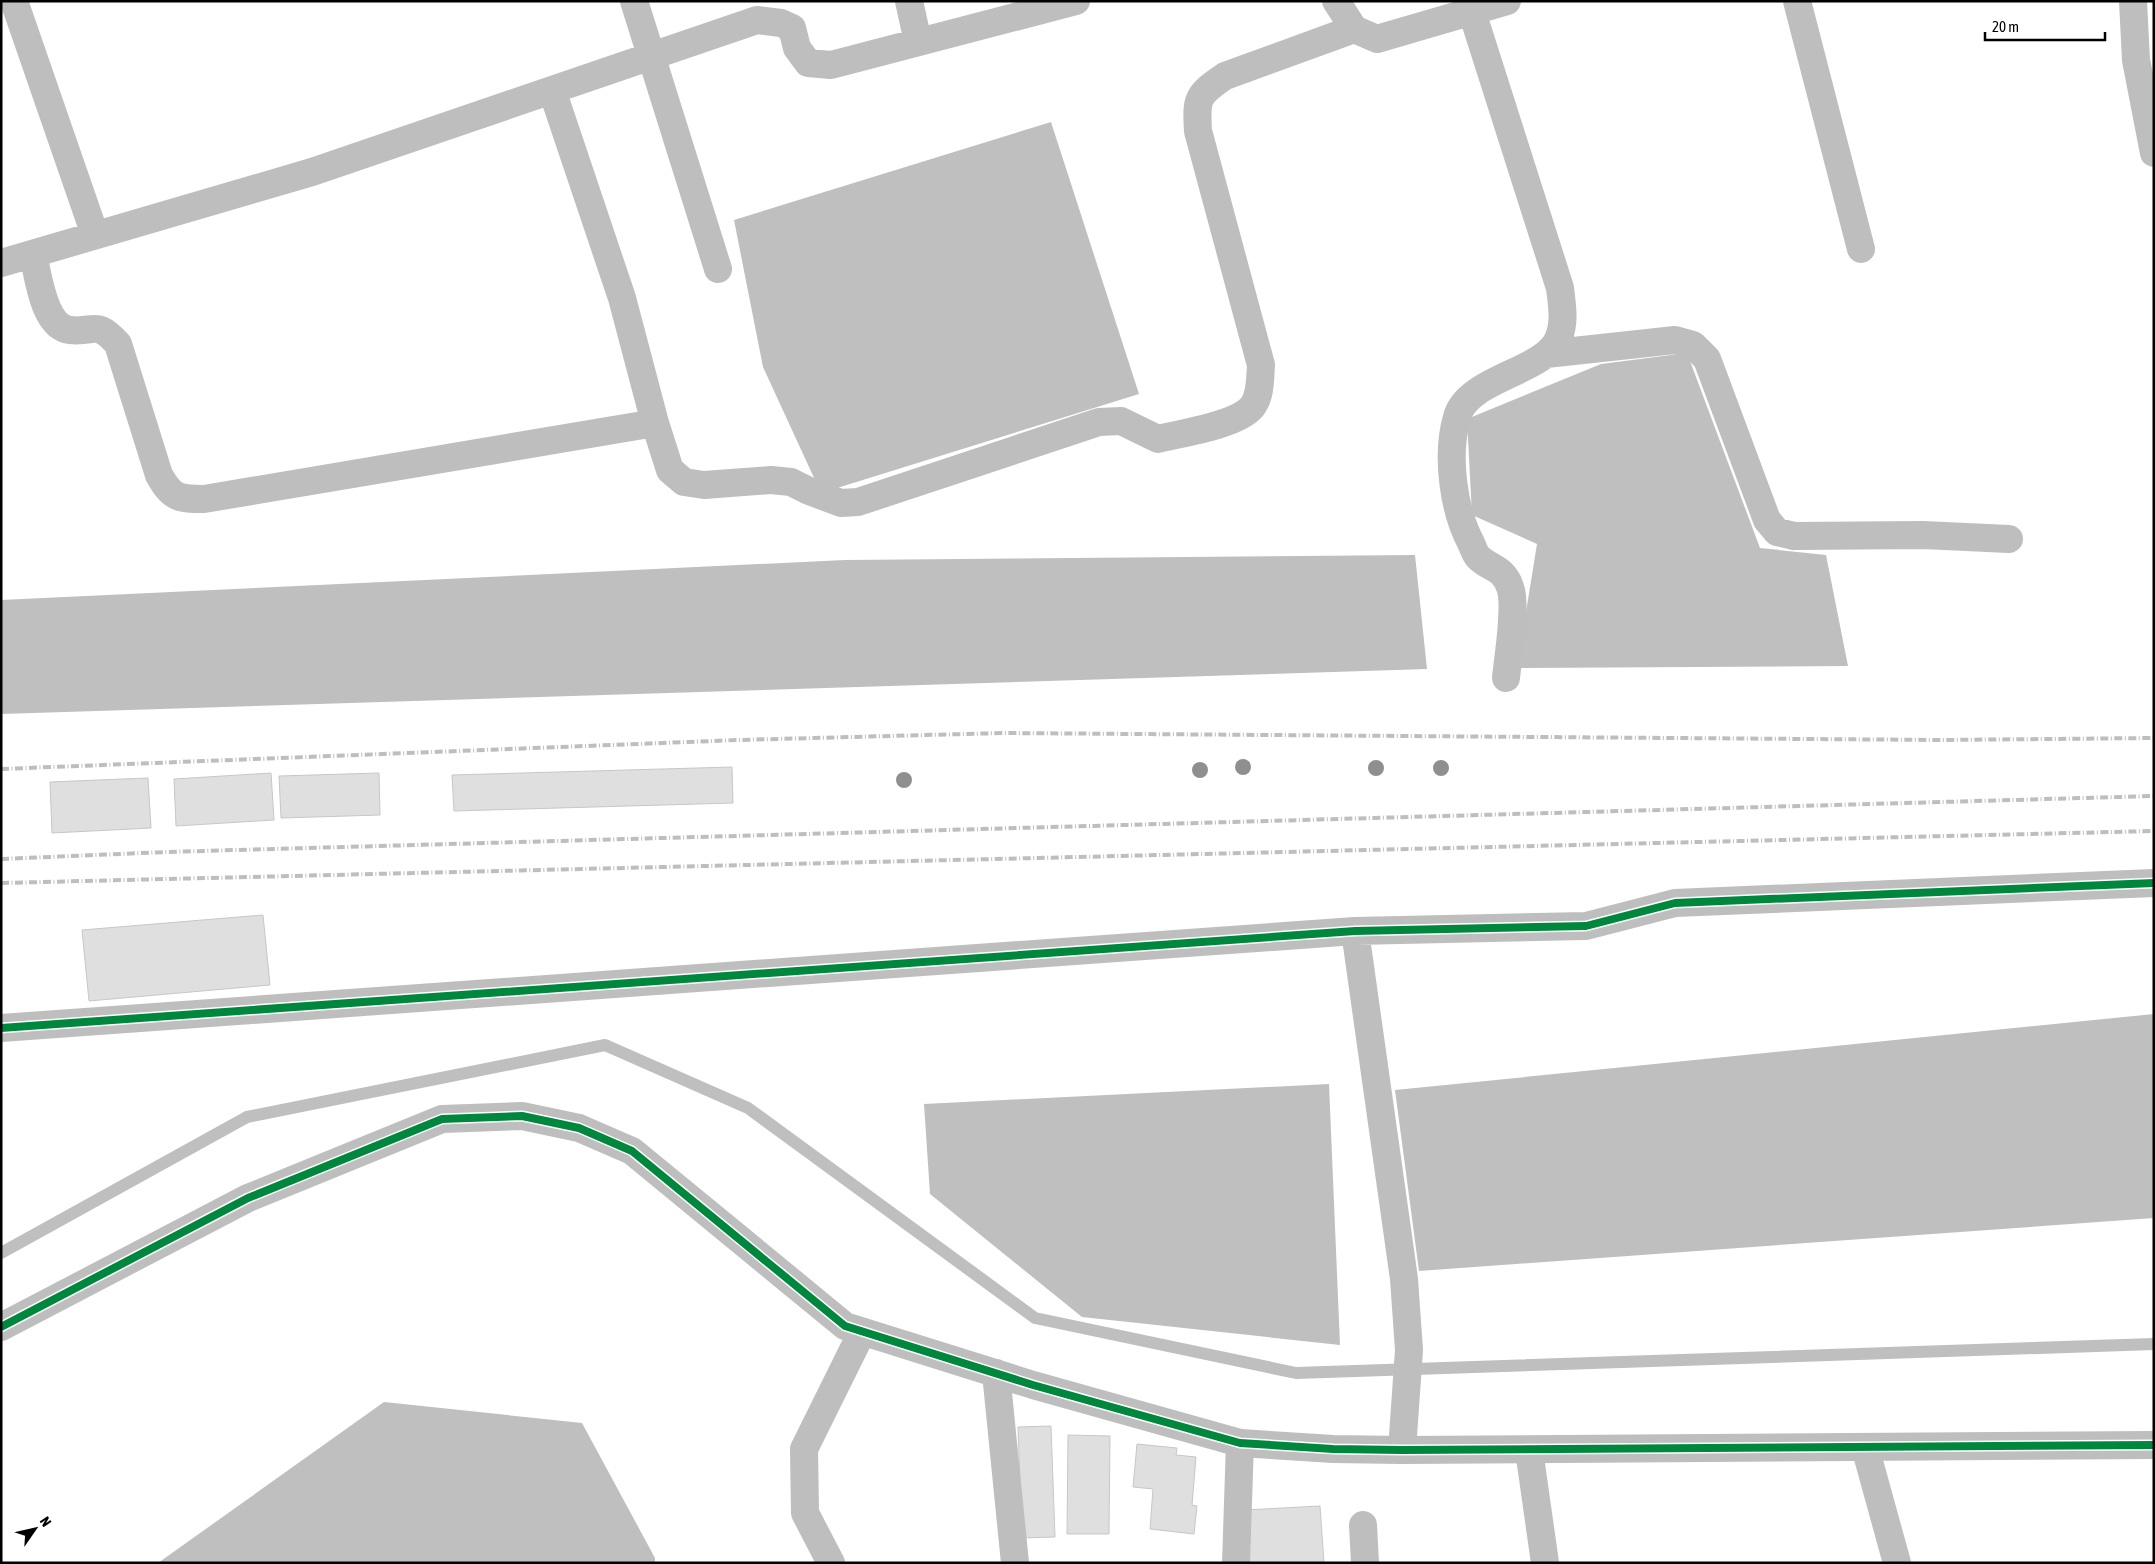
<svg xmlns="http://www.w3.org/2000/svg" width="2155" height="1564" font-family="'Asap Condensed',sans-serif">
  <rect width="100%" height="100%" fill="#fff"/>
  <path fill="#bfbfbf" d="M1051 122 1139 394 821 493 763 367 734 220Z
    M1687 353 1760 548 1826 555 1848 666 1517 668 1537 544 1472 515 1467 419 1601 364Z
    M1415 555 1427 669 1 714V600L845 560Z
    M2154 1014V1218L1419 1271 1395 1090Z
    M1329 1084 1340 1345 1082 1317 930 1194 924 1104Z
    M384 1402 582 1423 655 1558V1563H158Z"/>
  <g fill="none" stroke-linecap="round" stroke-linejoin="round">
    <path stroke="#bfbfbf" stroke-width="12" d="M1 1253 247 1117 605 1045 748 1108 1035 1318 1296 1373 2154 1344"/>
  </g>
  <path fill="#dfdfdf" stroke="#c7c7c7" d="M732 767 733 803 454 811 452 775Z
    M271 773 274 820 176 826 174 779Z
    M379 773 380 815 281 818 279 776Z
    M148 778 151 828 52 833 50 782Z
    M263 915 270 985 89 1001 82 930Z
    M1051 1426 1055 1537 1022 1538 1018 1427Z
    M1068 1435 1110 1436 1109 1534H1067Z
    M1137 1444 1177 1448 1176 1455 1196 1457 1192 1505 1197 1506 1194 1534 1150 1529 1153 1489 1133 1487Z
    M1320 1506 1324 1563H1249L1245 1510Z"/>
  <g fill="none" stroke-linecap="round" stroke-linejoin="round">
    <path stroke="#bebebe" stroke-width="28" d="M14 1 95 235
      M634 1 718 269
      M909 1 918 42
      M1336 1 1354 29 1377 39 1507 1
      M1797 1 1861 249
      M2133 1 2136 60 2154 153
      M1472 12 1560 288C1562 305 1565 321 1559 337 1547 372 1468 377 1457 417 1446 455 1453 509 1471 543 1473 547 1475 554 1478 557 1490 569 1503 567 1510 587 1517 605 1508 657 1506 678
      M552 90 622 298 655 423 670 470 684 482 704 485 771 480 791 482 809 491 841 503 858 502 1099 422 1121 421 1158 439C1182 433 1237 425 1252 407 1261 396 1260 377 1261 365L1198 131C1196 98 1197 95 1225 76L1354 29
      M33 254C38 274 43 327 70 330 96 333 95 319 118 344L159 475C172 498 178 499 204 499L655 423
      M1 263 312 172 757 20 781 23 792 28 797 48 808 63 831 65 1076 1
      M1546 354 1675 340 1693 345 1707 359 1767 520 1777 532 1794 536 1923 535 2009 539
      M1355 931 1404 1279 1409 1350 1402 1450
      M1 1028 1355 931 1586 926 1675 903 2154 883
      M996 1373 1015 1563
      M1865 1447 1897 1563
      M1529 1450 1545 1563
      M1363 1525 1365 1563
      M831 1563 805 1513 804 1449 862 1332
      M1236 1563 1240 1443"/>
    <path stroke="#bebebe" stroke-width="28" d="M1 1327 248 1198 442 1119 522 1116 579 1128 632 1151 845 1326 1033 1385 1240 1443 1333 1449 1402 1450 2154 1445"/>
    <path stroke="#bebebe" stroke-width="4" stroke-dasharray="8 2.5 1 2.5" stroke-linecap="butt" d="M1 769 738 740 1003 733 1941 740 2154 738
      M1 859 166 852 2154 796
      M1 883 2154 831"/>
    <defs>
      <path id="cycleway" d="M1 1028 1355 931 1586 926 1675 903 2154 883
        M1 1327 248 1198 442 1119 522 1116 579 1128 632 1151 845 1326 1033 1385 1240 1443 1333 1449 1402 1450 2154 1445"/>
    </defs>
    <use href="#cycleway" stroke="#fff" stroke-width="11"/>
    <use href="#cycleway" stroke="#00873e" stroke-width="8"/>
  </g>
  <g fill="#8f8f8f">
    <circle cx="1243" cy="767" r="8"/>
    <circle cx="1376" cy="768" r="8"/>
    <circle cx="1441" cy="768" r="8"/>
    <circle cx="1200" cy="770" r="8"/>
    <circle cx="904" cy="780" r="8"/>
  </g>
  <rect width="2155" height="1564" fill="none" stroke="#000000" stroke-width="5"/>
  <g transform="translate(35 1529) rotate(56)" stroke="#ffffff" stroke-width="4" paint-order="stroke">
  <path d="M0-4L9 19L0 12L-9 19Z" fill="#000000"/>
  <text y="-8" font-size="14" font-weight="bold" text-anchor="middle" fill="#000000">N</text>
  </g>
  <path d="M1985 32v8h120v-8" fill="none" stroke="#000000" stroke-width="2.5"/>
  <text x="1992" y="32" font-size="15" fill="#000000" stroke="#ffffff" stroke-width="4" paint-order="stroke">20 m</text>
</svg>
